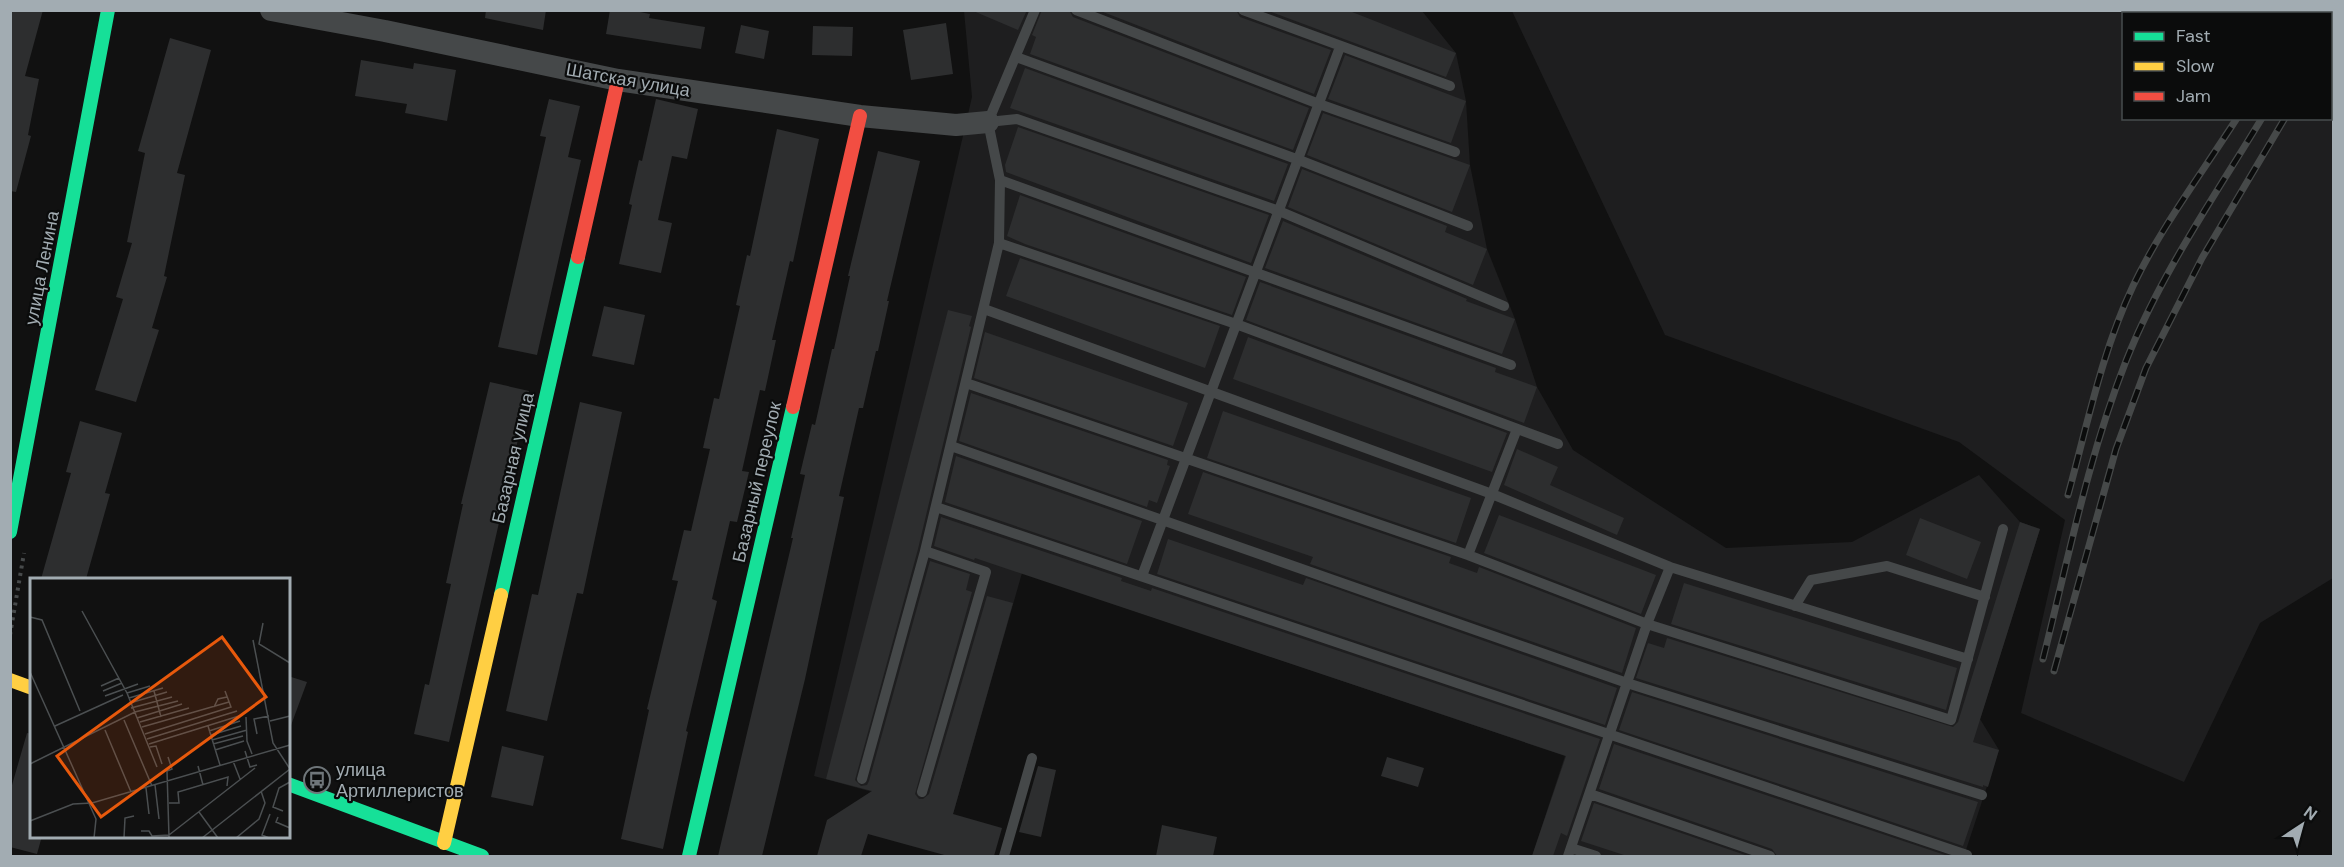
<svg xmlns="http://www.w3.org/2000/svg" width="2344" height="867" font-family="'DM Sans',sans-serif">
  <rect width="100%" height="100%" fill="#111"/>
  <path fill="#1e1e1f" fill-rule="evenodd" d="M964 11H1422L1456 53 1466 101 1470 165 1487 249 1515 319 1537 387 1573 450 1726 548 1852 542 1979 475 2020 522 2040 529 1980 719 1999 750 1964 856H1532L1565 756 1022 573 953 814 814 776 972 97Z
    M1512 11H2333V578L2260 623 2184 782 2021 713 2065 520 1959 442 1665 335ZM2124 14H2330V118H2124Z"/>
  <path fill="#2d2e2f" d="M10 10H43L25 76 39 79 28 135 31 136 16 192 10 191Z
    M486 10H546L543 30 485 18Z
    M610 10H630L650 14 649 18 705 27 701 49 606 34Z
    M971 10H1027L1018 30Z
    M1042 10H1069L1073 17 1309 108 1293 150 1030 54 1036 37 1032 35Z
    M1098 10H1236L1240 17 1331 50 1314 94Z
    M1266 10H1347L1456 53 1446 77Z
    M946 23 953 74 911 80 903 30Z
    M741 25 769 31 764 59 735 53Z
    M813 26 853 27 852 56 812 55Z
    M170 38 211 50 177 173 185 175 164 276 167 277 152 328 159 330 136 402 95 390 123 299 116 297 132 243 127 242 145 153 138 151Z
    M1345 55 1466 101 1451 143 1328 99Z
    M361 60 413 69 414 63 456 70 447 121 405 113 407 104 355 96Z
    M1025 68 1288 164 1274 201 1010 108Z
    M549 99 580 106 568 157 581 160 537 355 498 347 546 137 540 136Z
    M656 99 698 109 687 159 672 156 658 220 672 223 661 273 619 264 632 205 629 204 639 160 642 161Z
    M1323 113 1470 165 1452 212 1307 155Z
    M1018 127 1269 215 1251 263 1006 172 1005 165Z
    M777 129 819 139 793 262 790 261 772 340H776L765 391 760 390 742 471 749 472 737 522 730 521 712 599 717 601 686 731 688 732 663 849 621 839 649 710 647 709 678 581 672 580 684 530 691 531 710 449 703 448 714 398 719 399 740 306 736 305 747 255 750 256Z
    M878 151 920 161 887 301H889L878 351H876L863 408H859L839 496 844 497 805 679 762 856H718L793 538H791L805 475 800 474 812 424 815 425 832 349H834L850 276H848Z
    M1302 169 1447 226 1445 232 1487 249 1473 285 1288 207Z
    M1020 195 1246 277 1232 315 1025 244 1007 236Z
    M1283 221 1467 299 1466 301 1515 319 1502 354 1265 268Z
    M1020 258 1220 326 1205 368 1006 296Z
    M1260 282 1496 368 1495 372 1537 387 1524 423 1246 320Z
    M604 306 645 315 634 365 592 356Z
    M948 310 972 316 969 326 971 327 918 549 855 780 861 786 867 785 869 781 930 561 970 574 966 590 972 592 915 794 919 799H923L929 794 987 596 1013 603 953 814 1002 828 994 856H948L868 834 861 856H817L827 820 872 791 826 779Z
    M985 332 1188 403 1173 446 974 378Z
    M1248 337 1507 433 1492 472 1233 379Z
    M490 382 529 391 449 742 414 734 425 684 429 685 451 584 446 583 463 504H461Z
    M971 393 1168 460 1167 465 1170 466 1157 503 1149 500 1147 507 959 441Z
    M580 402 622 412 583 594 577 593 547 721 506 711 532 594 538 595Z
    M1223 411 1471 498 1456 543 1207 458Z
    M80 421 122 433 105 493 110 494 86 579H41L71 473 66 472Z
    M1517 449 1558 467 1550 485 1624 518 1617 535 1504 485Z
    M956 456 1142 521 1127 564 945 502Z
    M1203 472 1451 557 1449 563 1477 573 1479 567 1636 628 1622 673 1310 564 1313 557 1188 514Z
    M1499 515 1656 575 1641 614 1484 553Z
    M941 517 1122 578 1121 581 1151 591 1152 588 1600 739 1567 836 1561 833 1553 856H1532L1566 756 975 558 974 560 934 546Z
    M1920 518 1981 542 1967 579 1906 555Z
    M2020 522 2040 529 1973 742 1999 750 1988 787 1983 785V787L1636 678 1648 643 1664 648 1667 638 1953 727 1958 722Z
    M1168 539 1303 585 1306 578 1617 688 1605 725 1157 574Z
    M1684 583 1957 668 1946 710 1671 624Z
    M288 676 307 682 290 728H288Z
    M1632 692 1978 802 1963 846 1619 730Z
    M27 733 32 734V836H42L37 854 10 847V792Z
    M1614 744 1948 856H1777L1772 849 1599 789Z
    M502 746 544 756 533 806 491 797Z
    M1387 757 1424 768 1418 787 1381 776Z
    M1038 766 1056 770 1041 837 1019 832Z
    M1594 803 1748 856H1627L1581 841Z
    M1162 825 1217 837 1213 856H1156Z"/>
  <g fill="none" stroke-linecap="round" stroke-linejoin="round">
    <path stroke="#474a4b" stroke-width="4" stroke-dasharray="3 4.5" stroke-linecap="butt" d="M10 635 24 553"/>
    <path stroke="#454849" stroke-width="10" d="M1076 10 1319 104 1455 152
      M1243 10 1450 86
      M1016 57 1299 160 1468 226
      M988 122 1017 119 1279 211 1504 306
      M1000 180 1511 365
      M999 243 1236 324 1558 444
      M984 309 1492 494 1670 567 1968 659
      M966 383 1468 555 1647 624 1951 720 2003 529
      M951 446 1627 683 1982 795
      M936 507 1967 855
      M1468 555 1517 429
      M1142 576 1340 47
      M1795 606 1811 580 1887 566 1985 597
      M862 779 925 551 999 243 1000 180 988 122 1035 10
      M922 792 986 572 925 551
      M1590 794 1770 856
      M1571 848 1596 856
      M1004 856 1032 758
      M1568 856 1647 624 1670 567"/>
    <path stroke="#454849" stroke-width="22" d="M271 10 385 31 618 80 860 116 956 125 988 122"/>
    <path stroke="#16e098" stroke-width="14" d="M10 532 108 10
      M501 595 578 257
      M288 784 482 856
      M689 856 793 407"/>
    <path stroke="#ffcf43" stroke-width="14" d="M10 680 32 688
      M444 843 501 595"/>
    <path stroke="#f24e42" stroke-width="14" d="M578 257 618 80
      M793 407 860 116"/>
    <defs>
      <path id="rail" d="M2307 14 2309 10
        M2327 14 2329 10
        M2330 43 2334 38
        M2068 495C2087 426 2102 351 2133 286 2161 227 2202 173 2237 118
        M2043 659C2068 560 2088 457 2126 361 2160 275 2214 197 2262 118
        M2054 671 2116 449 2146 368 2202 258 2285 118"/>
    </defs>
    <use href="#rail" stroke="#464949" stroke-width="7"/>
    <use href="#rail" stroke="#0b0c0c" stroke-width="4.5" stroke-dasharray="14" stroke-linecap="butt"/>
  </g>
  <defs>
    <symbol id="bus-ring" viewBox="-11 -11 22 22"><circle r="9.5" fill="#0b0c0c" stroke="#6f767a" stroke-width="1.5"/><path d="M-5-6H5V4H4V6H2V4H-2V6H-4V4H-5ZM-3.5-4V0h7V-4ZM-3.5 1.2v1.5H-2V1.2ZM2 1.2v1.5H3.5V1.2Z" fill="#6f767a"/></symbol>
  </defs>
  <g fill-rule="evenodd">
    <use href="#bus-ring" x="302" y="765" width="30" height="30"/>
  </g>
  <g text-anchor="middle" stroke-width="4.5" stroke-linejoin="round" paint-order="stroke">
    <g font-size="18" fill="#a2acb2" stroke="#0b0c0c">
      <text transform="translate(628 80) rotate(10)" y="6">Шатская улица</text>
      <text transform="translate(42 268) rotate(-79)" y="6">улица Ленина</text>
      <text transform="translate(513 458) rotate(-77)" y="6">Базарная улица</text>
      <text transform="translate(757 482) rotate(-77)" y="6">Базарный переулок</text>
    </g>
    <g font-size="18" fill="#a2acb2" stroke="#0b0c0c" text-anchor="start">
      <text x="336" y="776">улица<tspan x="336" dy="21">Артиллеристов</tspan></text>
    </g>
  </g>
  <g transform="translate(30 578)">
    <rect width="260" height="260" fill="#111"/>
    <path fill="none" stroke="#4b4f51" stroke-width="1.5" d="M52 33 97 115 127 189M0 39 12 42 50 133M233 45 229 66 260 85M223 62 243 165 260 191M0 94 66 241 64 260M71 108 89 100M73 113 92 105M124 113 131 139M97 115 120 108M75 118 108 106M99 120 133 110M100 125 137 114M184 129 188 121 197 119M101 130 142 119M216 139 217 163 222 176M107 140 152 126M94 142 122 208M240 143 260 138M110 144 159 130M25 148 93 117M178 148 190 187M112 149 199 124M75 152 101 214M179 153 210 143M115 156 201 129 195 113M227 156 224 141 239 138M181 157 211 148M117 161 207 133M182 162 217 152M119 166 209 138M183 166 213 158M120 169 126 168 132 186M185 172 214 163M215 173 220 189 227 187M138 179 142 191 137 193 139 259M203 183 210 201M0 186 105 134 148 123M168 188 173 207M125 207 129 241M116 210 119 236M139 225H149L148 214 198 199 197 208M253 233 243 229 249 210 260 204M169 234 188 260M248 239 246 244 260 250M0 243 43 226 62 225 260 167M111 253H119L122 258 139 257M139 257 225 190M94 260 95 240 104 238M172 260 260 191M206 260 229 241 235 225 231 213M239 260 232 257 240 236"/>
    <path fill="#e8590c" fill-opacity="0.15" stroke="#e8590c" stroke-width="3" d="M192 59 236 119 71 239 27 178Z"/>
    <rect width="260" height="260" fill="none" stroke="#a2acb2" stroke-width="3"/>
  </g>
  <rect width="2344" height="867" fill="none" stroke="#a2acb2" stroke-width="24"/>
  <rect x="2122" y="12" width="210" height="108" fill="#0b0c0c" stroke="#474c4e" stroke-width="1.5"/>
  <rect x="2134" y="32" width="30" height="9" fill="#16e098" stroke="#474c4e" stroke-width="1.5"/>
  <text x="2176" y="42" font-size="18" fill="#a2acb2">Fast</text>
  <rect x="2134" y="62" width="30" height="9" fill="#ffcf43" stroke="#474c4e" stroke-width="1.5"/>
  <text x="2176" y="72" font-size="18" fill="#a2acb2">Slow</text>
  <rect x="2134" y="92" width="30" height="9" fill="#f24e42" stroke="#474c4e" stroke-width="1.5"/>
  <text x="2176" y="102" font-size="18" fill="#a2acb2">Jam</text>
  <g transform="translate(2302 825) rotate(36)" stroke="#0b0c0c" stroke-width="4.5" paint-order="stroke">
  <path d="M0-4.5L10 22L0 15L-10 22Z" fill="#a2acb2"/>
  <text y="-9" font-size="16" font-weight="bold" text-anchor="middle" fill="#a2acb2">N</text>
  </g>
</svg>
